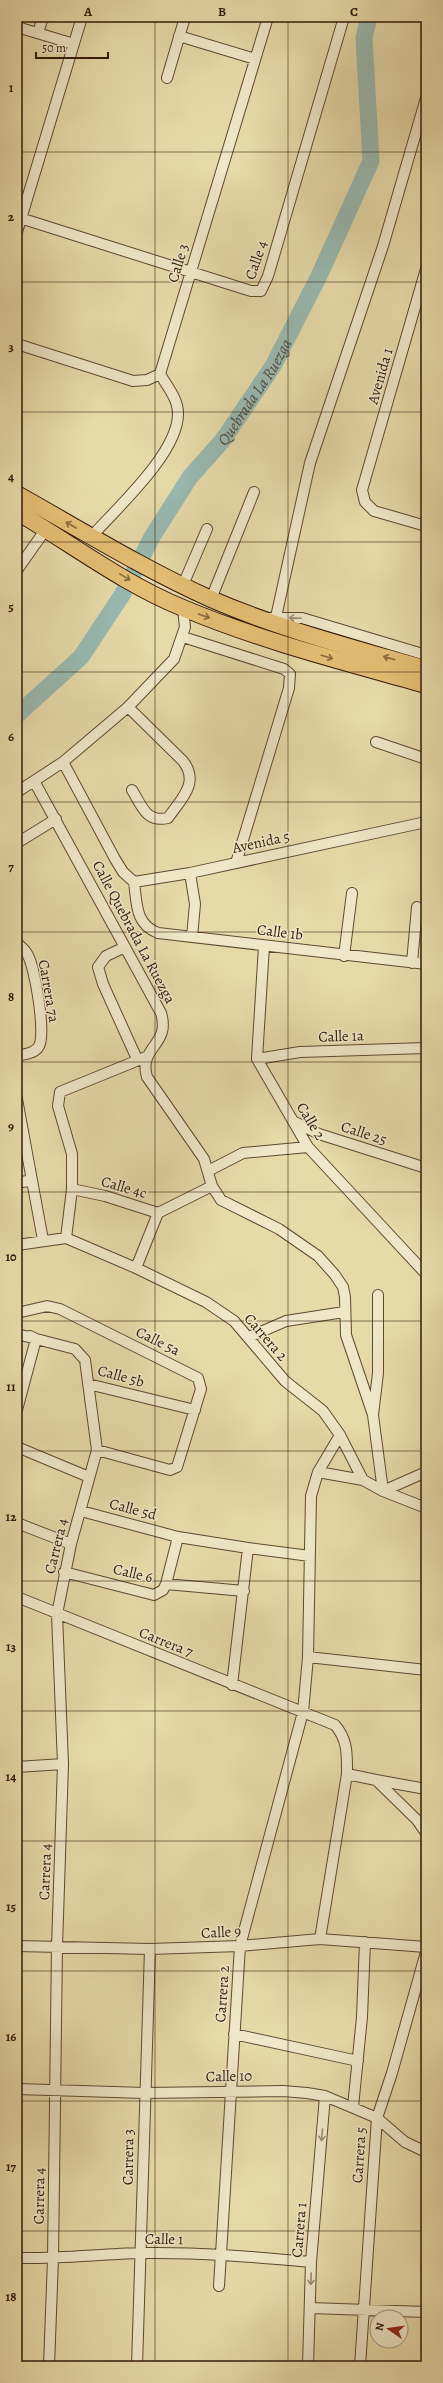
<svg xmlns="http://www.w3.org/2000/svg" width="443" height="2383" font-family="Alegreya,serif">
  <rect width="100%" height="100%" fill="#e7daa9"/>
  <filter id="stains"><feTurbulence type="fractalNoise" baseFrequency=".005" numOctaves="4"/><feColorMatrix values="0 0 0 0 .2 0 0 0 0 .09 0 0 0 0 .02 0 0 0 .5 -.17"/></filter>
  <radialGradient id="worn" r=".72"><stop offset=".6" stop-color="#630" stop-opacity="0"/><stop offset="1" stop-color="#630" stop-opacity=".3"/></radialGradient>
  <g fill="none" stroke-linecap="round" stroke-linejoin="round">
    <path stroke="#98b9b1" stroke-width="17" id="s1" d="M17 715 81 657 122 595 152 537 190 477 223 440 273 366 319 276 371 161 364 38 369 17"/>
    <defs>
      <path id="minor" d="M17 27 74 44
        M38 33 43 17
        M179 36 255 59
        M167 78 185 17
        M17 217 251 291H261L268 276 344 17
        M17 232 82 17
        M426 269 362 490 365 502 374 511 426 526
        M17 344 133 381 147 380 160 374 268 17
        M92 536C117 508 179 452 178 413 178 399 167 386 160 374
        M17 570 46 529
        M183 585 207 529
        M211 599 254 492
        M276 617 310 463 383 246 426 98
        M270 618H302L426 655
        M183 637 284 669 290 674 289 688 236 863
        M128 707 183 761C200 783 181 799 168 818 146 823 142 806 132 790
        M376 742 426 759
        M63 762 115 859 123 872 134 882
        M34 781 63 762 128 707 174 659 185 627 183 609
        M17 792 34 781 161 1013C171 1046 138 1046 147 1077L204 1159 212 1186 221 1200 279 1229 318 1256 335 1275 343 1287 345 1297 346 1335 373 1415
        M426 822 190 873 134 882C137 904 135 924 158 933L426 964
        M17 843 56 819
        M190 873 195 904 192 937
        M17 943C20 946 24 949 26 952 35 964 46 1034 39 1046 35 1054 24 1054 17 1056
        M264 946 257 1059 308 1147 426 1274
        M125 947 106 956 98 967 103 984 137 1059
        M344 956 352 893
        M412 963 417 907
        M257 1059 300 1052 426 1048
        M17 1099 43 1240
        M295 1122 319 1134 426 1168
        M208 1171 243 1153 308 1147
        M17 1183 32 1180
        M72 1189V1154L58 1106 60 1092 146 1057
        M158 1213 212 1186
        M66 1238 72 1189 105 1196 158 1213 136 1268
        M17 1245 66 1238 136 1268 206 1302 234 1321 285 1381 323 1411 340 1435 363 1480 383 1491 426 1508
        M378 1295V1373L373 1415 383 1491 426 1472
        M17 1313 47 1306 60 1309 198 1378 201 1389 177 1467 170 1470 97 1450
        M17 1334 75 1349 85 1360 97 1450 71 1544 57 1614 63 1764 57 1947 53 2259 49 2366
        M249 1337 286 1321 344 1312
        M88 1384 195 1410
        M17 1410 36 1339 30 1336
        M17 1447 89 1477
        M318 1472 363 1480
        M81 1511 178 1537 248 1548 232 1685
        M17 1523 71 1544
        M248 1548 310 1556
        M64 1572 154 1595 163 1590 166 1584 178 1537
        M166 1584 244 1591
        M17 1597 335 1725C348 1740 347 1755 347 1774L320 1939
        M308 1657 426 1670
        M17 1767 63 1764
        M347 1774 376 1780 417 1820 426 1833
        M376 1780 426 1789
        M17 1946 150 1949 240 1946 320 1939 426 1947
        M234 2034 358 2061
        M17 2089 145 2093 283 2091 307 2093 325 2096 377 2118 405 2142 426 2152
        M353 2107 362 2017 365 1942
        M17 2258C59 2259 100 2254 141 2253 198 2252 255 2257 311 2262
        M219 2286 240 1946 303 1712 308 1657 311 1496 318 1472 340 1435
        M310 2308 426 2312
        M137 2366 150 1949
        M308 2366 311 2262 325 2096
        M360 2366 377 2118 392 2073 426 1952"/>
      <path id="primary" d="M17 494C81 530 144 569 211 599 280 629 354 648 426 669
        M17 512C72 544 124 584 183 608 261 641 345 662 426 685"/>
    </defs>
    <use href="#minor" stroke="#5f4832" stroke-width="12"/>
    <use href="#primary" stroke="#32180a" stroke-width="18"/>
    <use href="#minor" stroke="#efe7c7" stroke-width="10"/>
    <use href="#primary" stroke="#e4bd74" stroke-width="16"/>
  </g>
  <defs><path id="oneway-shaft" d="M-6 0H5M1.5-3L5.5 0L1.5 3" fill="none" stroke-width="1.6" stroke-linecap="round" stroke-linejoin="round"/></defs>
  <g stroke="#8b6a3f">
    <use href="#oneway-shaft" transform="translate(71 525) rotate(-150)"/>
    <use href="#oneway-shaft" transform="translate(125 577) rotate(31)"/>
    <use href="#oneway-shaft" transform="translate(204 616) rotate(19)"/>
    <use href="#oneway-shaft" transform="translate(327 657) rotate(16)"/>
    <use href="#oneway-shaft" transform="translate(389 658) rotate(-164)"/>
  </g>
  <g stroke="#9a8a72">
    <use href="#oneway-shaft" transform="translate(295 618) rotate(-178)"/>
    <use href="#oneway-shaft" transform="translate(322 2135) rotate(95)"/>
    <use href="#oneway-shaft" transform="translate(311 2279) rotate(92)"/>
  </g>
  <path fill="none" stroke="#32180a" stroke-width="1" stroke-opacity="0.55" d="M155 17V2366M288 17V2366M17 152H426M17 282H426M17 412H426M17 542H426M17 672H426M17 802H426M17 932H426M17 1062H426M17 1192H426M17 1321H426M17 1451H426M17 1581H426M17 1711H426M17 1841H426M17 1971H426M17 2101H426M17 2231H426"/>
  <g text-anchor="middle" stroke-width="3" stroke-linejoin="round" paint-order="stroke">
    <g font-size="15" fill="#32180a" stroke="#efe7c7">
      <text transform="translate(256 260) rotate(-71)" y="5">Calle 4</text>
      <text transform="translate(178 263) rotate(-73)" y="5">Calle 3</text>
      <text transform="translate(380 376) rotate(-74)" y="5">Avenida 1</text>
      <text transform="translate(261 842) rotate(-12)" y="5">Avenida 5</text>
      <text transform="translate(134 932) rotate(62)" y="5">Calle Quebrada La Ruezga</text>
      <text transform="translate(280 932) rotate(7)" y="5">Calle 1b</text>
      <text transform="translate(49 991) rotate(80)" y="5">Carrera 7a</text>
      <text transform="translate(341 1036) rotate(-2)" y="5">Calle 1a</text>
      <text transform="translate(311 1121) rotate(59)" y="5">Calle 2</text>
      <text transform="translate(364 1133) rotate(18)" y="5">Calle 25</text>
      <text transform="translate(124 1187) rotate(16)" y="5">Calle 4c</text>
      <text transform="translate(266 1337) rotate(49)" y="5">Carrera 2</text>
      <text transform="translate(158 1341) rotate(26)" y="5">Calle 5a</text>
      <text transform="translate(121 1376) rotate(15)" y="5">Calle 5b</text>
      <text transform="translate(133 1509) rotate(14)" y="5">Calle 5d</text>
      <text transform="translate(56 1546) rotate(-76)" y="5">Carrera 4</text>
      <text transform="translate(133 1573) rotate(13)" y="5">Calle 6</text>
      <text transform="translate(166 1642) rotate(22)" y="5">Carrera 7</text>
      <text transform="translate(45 1872) rotate(-88)" y="5">Carrera 4</text>
      <text transform="translate(221 1932) rotate(-3)" y="5">Calle 9</text>
      <text transform="translate(222 1994) rotate(-86)" y="5">Carrera 2</text>
      <text transform="translate(229 2076) rotate(-1)" y="5">Calle 10</text>
      <text transform="translate(359 2155) rotate(-86)" y="5">Carrera 5</text>
      <text transform="translate(128 2157) rotate(-89)" y="5">Carrera 3</text>
      <text transform="translate(39 2196) rotate(-89)" y="5">Carrera 4</text>
      <text transform="translate(299 2230) rotate(-85)" y="5">Carrera 1</text>
      <text transform="translate(164 2239) rotate(1)" y="5">Calle 1</text>
    </g>
    <g font-size="16" font-style="italic" fill="#51483c" stroke="#efe7c7">
      <text dy="6" stroke="none"><textPath href="#s1" startOffset="404">Quebrada La Ruezga</textPath></text>
    </g>
  </g>
  <rect width="443" height="2383" fill="none" stroke="#e7daa9" stroke-width="44"/>
  <g transform="translate(389 2329) rotate(283)"><circle r="19" fill="#efe7c7" stroke="#a3947b"/>
  <path d="M0-3L7 15L0 10L-7 15Z" fill="#8f2418"/>
  <text y="-6" font-size="11" font-weight="bold" text-anchor="middle" fill="#32180a">N</text>
  </g>
  <path d="M36 52v6h72v-6" fill="none" stroke="#32180a" stroke-width="2"/>
  <text x="42" y="52" font-size="12" fill="#32180a" stroke="#efe7c7" stroke-width="3" paint-order="stroke">50 m</text>
  <rect x="22" y="22" width="399" height="2339" fill="none" stroke="#32180a" stroke-width="1.5"/>
  <g font-size="13" text-anchor="middle" font-weight="bold" fill="#32180a">
    <text x="88" y="16">A</text>
    <text x="222" y="16">B</text>
    <text x="354" y="16">C</text>
    <text x="11" y="92">1</text>
    <text x="11" y="221">2</text>
    <text x="11" y="351">3</text>
    <text x="11" y="481">4</text>
    <text x="11" y="611">5</text>
    <text x="11" y="741">6</text>
    <text x="11" y="871">7</text>
    <text x="11" y="1001">8</text>
    <text x="11" y="1131">9</text>
    <text x="11" y="1261">10</text>
    <text x="11" y="1391">11</text>
    <text x="11" y="1521">12</text>
    <text x="11" y="1651">13</text>
    <text x="11" y="1781">14</text>
    <text x="11" y="1911">15</text>
    <text x="11" y="2041">16</text>
    <text x="11" y="2171">17</text>
    <text x="11" y="2301">18</text>
  </g>
  <rect width="100%" height="100%" filter="url(#stains)"/>
  <rect width="100%" height="100%" fill="url(#worn)"/>
</svg>
